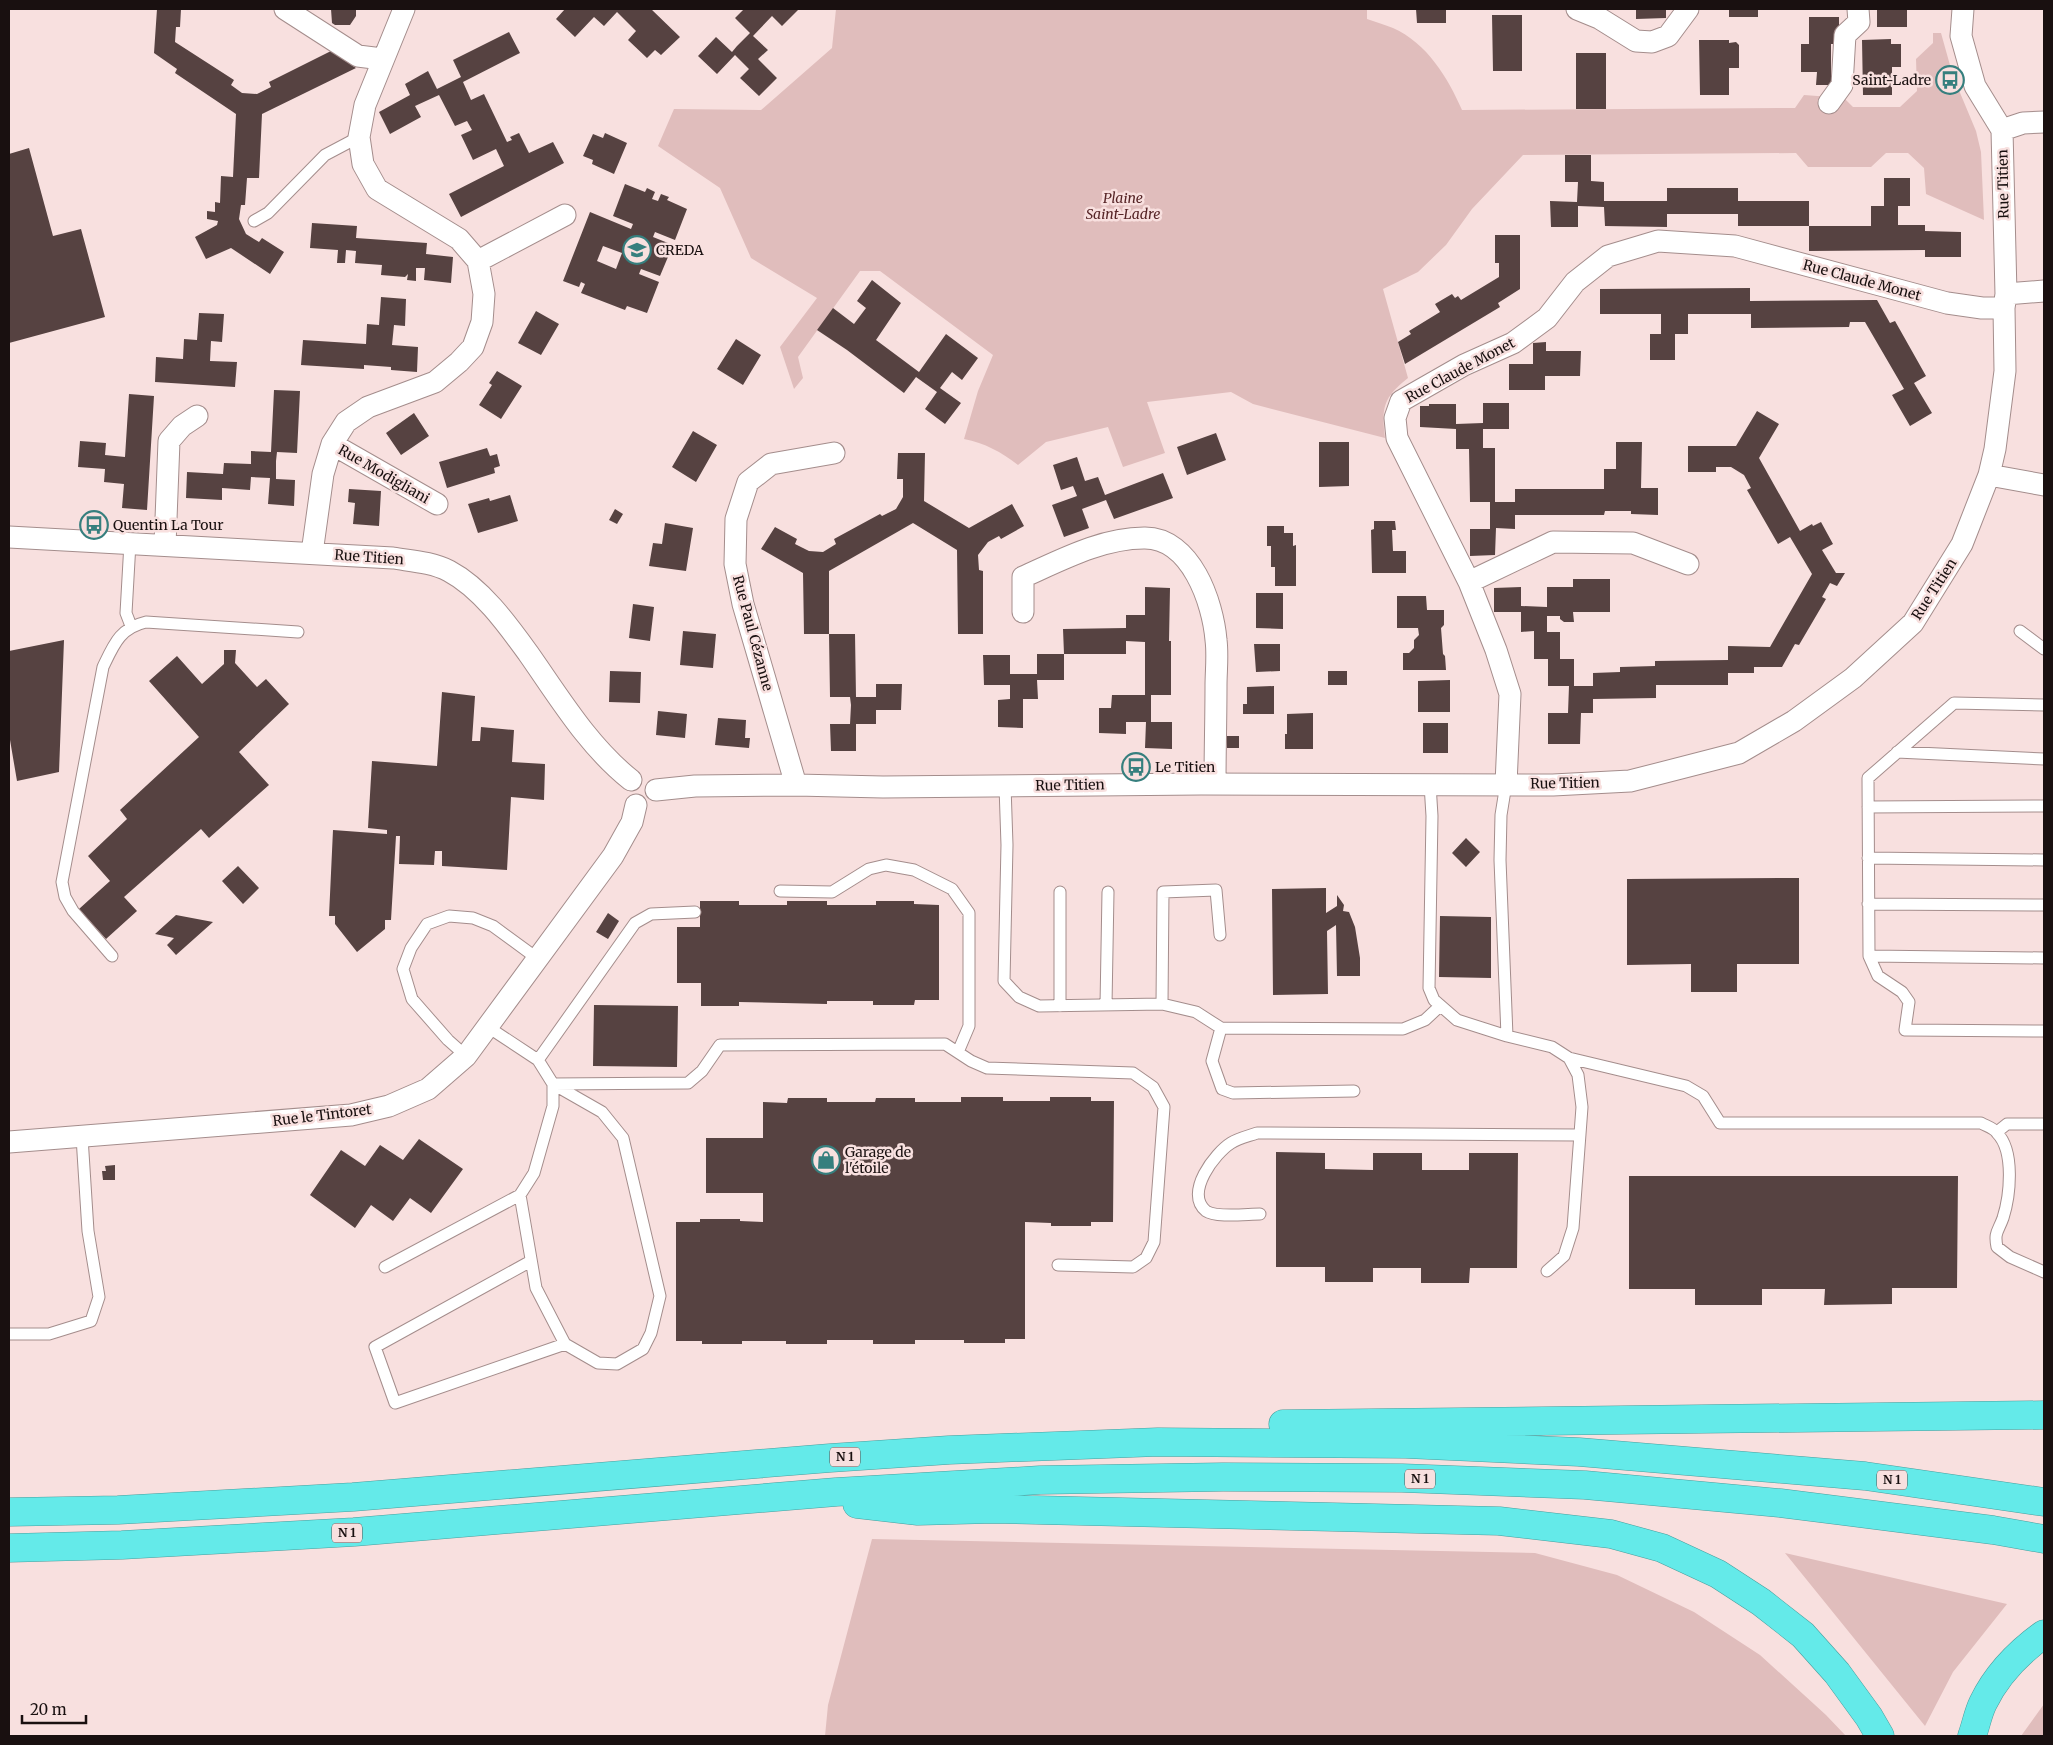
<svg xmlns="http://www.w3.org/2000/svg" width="2053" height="1745" font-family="Merriweather,serif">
  <rect width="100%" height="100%" fill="#f8e0df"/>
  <path fill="#e0bdbc" d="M836 9H1367V19C1376 22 1385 25 1393 28 1427 43 1448 78 1462 110L1795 108 1804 95 1844 98 1853 107H1900L1917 91 1916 59 1933 43V33H1941L1953 76 1976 131 1981 152 1984 220 1926 194 1924 168 1908 153H1886L1871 167H1808L1796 153 1523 155 1472 209 1446 245 1418 272 1383 289 1408 378C1384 397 1381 407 1385 438L1253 404 1231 392 1147 402 1165 453 1123 467 1108 427 1046 442 1018 465C1001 452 985 443 964 439L978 391 993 355 880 271H860L798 357 803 378 794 389 780 347 817 298 751 258 720 188 658 146 674 109 761 110 832 48Z
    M872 1539 1535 1553 1617 1575 1694 1612 1760 1655 1826 1715 1846 1736H825L828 1705Z
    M1785 1553 2007 1604 1953 1672 1925 1726Z
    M2044 1704V1736H2021Z"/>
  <path fill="#564241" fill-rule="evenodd" d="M157 9H181L180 27H176L175 42 234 80 231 85 242 93 257 94 271 87 269 82 331 51 356 68 262 114 259 178H247L245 205H241L239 219 246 234 259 242 262 238 284 252 270 274 231 248 206 259 195 237 217 225 218 221 207 219V211L215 212V202L220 203 221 176 233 177 236 114 175 73 177 69 154 53Z
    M331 9H356V16L350 25H335L332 23Z
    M565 9H651L680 37 661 55 655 50 647 58 628 40 636 31 617 12 604 26 594 17 575 37 556 19Z
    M744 9H799L782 26 772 16 753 36 768 50 758 59 777 78 759 96 740 78 749 69 735 55 717 74 698 56 716 37 732 52 737 46 750 33 735 18Z
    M1416 9H1446V23H1417Z
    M1636 9H1666V18L1636 19Z
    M1729 9H1758V17H1729Z
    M1877 9H1907V27H1877Z
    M1492 15H1522V71H1493Z
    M1809 17H1839V44H1831V85H1816L1817 72H1801V44H1809Z
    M509 32 520 53 463 82 471 100 484 94 507 142 512 140 510 137 519 133 529 153 553 142 564 163 461 217 449 194 504 166 496 149 473 160 461 135 472 130 467 121 455 126 439 95 415 106 421 117 390 134 379 112 410 95 405 84 428 71 437 89 461 77 453 60Z
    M1891 39V44H1901V67H1892V95H1863L1862 40Z
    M1699 40H1729V43L1736 42 1739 45V68H1729V95H1700Z
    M1576 53H1606V109H1576Z
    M605 133 627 143 614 174 592 164 593 160 583 156 593 134 603 138Z
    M29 148 53 236 81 229 105 317 9 343V154Z
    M1565 155H1591V181L1604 182V201H1667V188H1738V201H1809V226H1738V214H1667V227L1605 226 1604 207 1578 206V227H1551L1550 201 1577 202 1578 182H1565Z
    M1884 178H1910V206H1898V225H1925V231L1961 232V257H1925V250L1809 251V226H1871V206H1884Z
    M625 184 645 192 647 188 655 192 652 199 658 201 661 194 669 197 667 200 687 209 675 240 655 232 653 237 673 245 660 276 641 269 639 274 659 282 647 313 627 306 625 310 581 293 585 284 581 282 579 287 563 281 590 212 631 229 633 224 613 216ZM603 246 622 253 616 269 597 261Z
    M312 223 357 226 356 238 427 243 426 254 453 257 451 283 424 280 425 268H416V281L407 280 408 274 405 277 381 275 382 265 355 263 356 251 346 250 345 263H337L338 250 310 248Z
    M1495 235H1520V289L1498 303 1500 307 1405 364 1398 342 1411 334 1409 331 1440 312 1435 304 1452 294 1455 298 1458 296 1461 300 1499 277V263H1495Z
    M872 280 901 303 876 340 919 372 946 334 978 358 962 380 952 372 940 388 961 403 945 424 925 409 937 392 916 377 904 393 847 350 817 330 833 308 854 324 866 308 857 301Z
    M1750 288V301L1877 300 1890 323 1895 321 1926 376 1914 383 1932 413 1910 426 1892 395 1904 389 1865 322H1850L1849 327 1751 328V314H1688V334H1675V360H1650V334H1661V314H1600V289Z
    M381 297 406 299 405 326 394 325 392 345 418 347 417 372 391 370V367L364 365V369L301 365 303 340 366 344 367 324 379 325Z
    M536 311 559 324 541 355 518 343Z
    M199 313 224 314 222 342 211 341 210 361 237 362 235 387 155 382 156 357 183 359 184 339 197 340Z
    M736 339 761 355 743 385 717 369Z
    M1546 342V351H1581L1580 376H1545V390H1509V364H1533V343Z
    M497 371 522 386 501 419 479 405 492 385 489 383Z
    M274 390 300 391 297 453 277 452 276 461V479L295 480 294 506 268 504 270 478 251 477 250 490 222 488V500L186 498 187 472 223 474 224 463 251 464V451L271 452Z
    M129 394 154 396 147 510 122 508 124 484 104 482 105 469 78 467 80 441 106 443 105 455 125 457Z
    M1483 403H1509V429H1483V448H1495V502H1515V489H1604V469H1616V442H1642L1641 488H1658V515L1631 514V511H1605L1604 515H1515V529L1496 528 1495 555 1470 556V529H1490V502H1470L1469 449H1456V429L1420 427V406H1429V404H1456V424L1483 423Z
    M1757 411 1779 424 1759 458 1800 531 1812 524 1813 526 1821 522 1833 544 1822 550 1836 573H1845L1837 586 1830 583 1822 597 1826 599 1799 645 1795 644 1782 667H1754V673H1728V685H1656V698L1593 699V713H1581L1580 744H1548V713H1568L1569 686H1548V659H1534V631L1521 632V612H1494V588L1521 587V606L1547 607V587H1573V579H1610V612H1573L1574 622H1564L1560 619V616H1547V632H1560V659H1574V686H1593V673L1620 672V667L1655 666V661L1728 660V646L1770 647 1812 574 1790 537 1778 544 1747 490 1751 488 1744 475 1731 467H1716V472H1688V446H1736Z
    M414 413 429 436 401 455 386 433Z
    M693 431 717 445 696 482 672 467Z
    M1216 433 1226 460 1187 475 1177 447Z
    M1319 442H1349V486L1319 487Z
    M487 448 490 456 497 454 500 466 494 468 495 473 447 488 439 462Z
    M898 453H925L924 501 969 528 1012 504 1024 526 1001 539 999 536 988 542 978 555 979 570 983 571V634H958L957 550 913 523 829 571V634H855L856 697H876V684H902L901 710H876V724H856V751H831L830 724H850L851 705 850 697H830L829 634H804L803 573 761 549 775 527 797 539 795 544 809 551 823 552 836 544 834 539 880 514 882 516 896 509 903 497V479H897Z
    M1077 457 1085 481 1098 477 1105 495 1163 473 1173 498 1114 519 1106 500 1082 509 1089 528 1064 537 1052 505 1077 496 1073 486 1061 490 1053 465Z
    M349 489 381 491 379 526 353 524 355 503 348 502Z
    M510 495 518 521 478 533 468 504 489 498 490 501Z
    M615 509 623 514 617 524 609 520Z
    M1374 521H1395L1396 530H1392L1393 551H1406V573H1372L1371 530 1374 529Z
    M665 523 693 528 686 571 649 566 653 543 662 544Z
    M1267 526H1284V533H1293V546L1296 545V586H1275V567H1271V546H1267Z
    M1145 587 1170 588 1169 641H1171V695H1151V722H1172V749L1145 748 1146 722H1126V734L1099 733V708H1111L1112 695H1145V642L1126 641V654H1064L1063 629 1126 628V615H1145Z
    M1256 593H1283V629L1256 628Z
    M1397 596H1426L1427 610H1444V625L1441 628 1443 654 1445 656 1446 670H1403V653H1409L1414 648V640L1419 635 1418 628H1397Z
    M633 604 654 607 650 641 629 638Z
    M683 631 716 634 713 668 680 665Z
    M64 640 59 772 17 781 9 734V651Z
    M1254 644H1280V671L1256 672Z
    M224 650H236L235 663 257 687 266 679 289 704 239 752 269 785 209 838 201 829 124 897 137 911 106 939 79 909 110 881 88 856 127 819 120 810 199 737 149 681 177 656 202 684 224 664Z
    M1037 654H1064V680H1037L1038 699H1023V728L998 727V700L1010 699V685H984L983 655H1010V674H1037Z
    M610 671 641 672 640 703 609 702Z
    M1328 671H1347V685H1328Z
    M1450 680V712H1418V681Z
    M1274 686V714H1243V704H1247V687Z
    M442 692 475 696 472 741H480L481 727 514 730 512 762 545 764 544 800 511 797 507 870 442 866V851H435L434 865 399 864 400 836H396L391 920H385V929L357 952 335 924V916H329L333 830 387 834V830L368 828 372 761 437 766Z
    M658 711 687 714 685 738 656 735Z
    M1313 713V749H1285V734H1287V714Z
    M718 718 746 720 745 738H750L749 748 715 745Z
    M1423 723H1448V753H1423Z
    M1226 736H1239V748H1227Z
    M1466 838 1480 852 1466 867 1452 853Z
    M238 866 259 888 243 904 222 881Z
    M1799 878V964H1737V992H1691V964L1627 965V879Z
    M1326 888V913L1337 906V895L1344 905 1343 911 1349 912 1355 927 1360 958V976H1337L1336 925 1327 931 1328 994 1273 995 1272 889Z
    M700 901H739V905H787V901H827V905H876V901H914V904L939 905V1000H915L914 1005H873V1001H827V1004L739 1002V1006H701V983H677V927H700Z
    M608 913 619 921 608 939 596 932Z
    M176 915 213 922 176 955 167 945 174 938 155 934Z
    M1440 916 1491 917V978L1439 977Z
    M594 1005 678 1006 677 1067 593 1066Z
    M961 1097H1003V1101H1050V1097H1091V1101H1114L1113 1222H1091V1226H1051V1223L1025 1222V1339H1005V1343H964V1340H915V1344H873V1340H827V1344H786V1341H742V1344H702V1341H676V1222H700V1219H740V1221L763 1222V1193H706V1138H763V1102L787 1103 788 1098H827V1102H875L876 1098H915V1102H961Z
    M419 1139 463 1169 431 1213 410 1198 393 1221 371 1205 355 1228 310 1195 341 1150 365 1166 380 1145 403 1160Z
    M1276 1152 1325 1153V1169L1373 1170V1153H1422V1170H1469V1153H1518L1517 1268H1470L1469 1283H1421V1268H1373V1282H1325V1267H1276Z
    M115 1165V1180H103L102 1171H106L105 1166Z
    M1629 1176H1958L1957 1288H1892V1304L1824 1305 1825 1289H1762V1305H1695V1289H1629Z"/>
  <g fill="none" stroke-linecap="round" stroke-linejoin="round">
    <defs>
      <path id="lane" d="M254 221 268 213 325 155 359 137
        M130 543 126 613 131 626
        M2020 631 2044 649
        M2044 705 1954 703 1868 778 1869 956 1878 976 1902 992 1909 1002 1905 1030 2044 1031
        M1897 752 2044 759
        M1430 784 1432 816 1429 988 1434 1000 1457 1020 1507 1036 1552 1047 1569 1058 1578 1075 1582 1107 1573 1228 1564 1256 1547 1271
        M1506 784 1501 815 1500 860 1507 1036
        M1005 786 1007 845 1004 981 1019 997 1039 1006 1162 1004 1196 1012 1221 1028 1403 1029 1425 1020 1440 1006
        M1868 807 2044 806
        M1868 858 2044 860
        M780 891 832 892 869 869 886 865 914 870 952 889 969 913V1026L958 1052
        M1868 904 2044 905
        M112 956 73 911 65 897 62 882 103 667C114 644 120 628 146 622L298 632
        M1869 956 2044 958
        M1162 1004 1163 892 1216 890 1220 935
        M1106 1005 1108 892
        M1060 1006V892
        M1221 1028 1212 1061 1222 1089 1233 1093 1354 1091
        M466 1056 448 1040 412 999 403 969 411 948 427 924 449 916 473 918 493 926 538 959
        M1569 1058 1686 1086 1703 1096 1720 1123H1981C1986 1126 1994 1128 1997 1133 2015 1151 2010 1196 2003 1218 1998 1232 1994 1232 1997 1247L2010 1257 2044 1272
        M538 1060 635 923 651 914 695 912
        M1997 1132 2007 1124H2044
        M520 1195 536 1288 565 1344 598 1363 617 1364 643 1349 651 1333 660 1296 623 1138 602 1112 553 1084 688 1083 702 1071 720 1045 945 1044 971 1061 987 1068 1133 1073 1153 1087 1164 1107 1154 1242 1146 1258 1133 1267 1058 1265
        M1260 1214C1247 1214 1216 1218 1206 1211 1184 1193 1215 1153 1231 1143 1239 1138 1249 1136 1257 1133L1580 1135
        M531 1261 375 1347 395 1403 565 1344
        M385 1267 520 1195 534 1173 553 1106V1084L538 1060 488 1027
        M9 1334H49L91 1321 99 1297 88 1231 82 1137"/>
      <path id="street" d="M285 9 358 56 382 59
        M1577 9 1599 18 1636 41 1652 42 1668 36 1688 9
        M1963 9 1961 36 1975 86 2002 130
        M1829 103 1842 85 1845 35 1859 22 1858 9
        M2002 130 2023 123 2044 122
        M478 261 565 215
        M2006 294 2044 291
        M332 444 437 504
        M1989 475 2044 485
        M9 537 393 558C411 561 432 562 449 571 481 588 507 624 528 653 559 697 588 746 631 780
        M165 545 169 441 182 426 197 416
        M312 553 323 474 332 444 346 422 368 407 435 382 459 362 473 347 482 322 484 294 478 261 459 239 377 189 363 164 359 137 365 105 404 9
        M1469 582 1553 542 1633 543 1688 564
        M1023 612V577C1061 560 1102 538 1144 538 1191 537 1213 603 1216 640 1218 655 1216 671 1216 686 1216 718 1215 751 1215 784
        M1506 784 1510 694 1496 650 1469 582 1397 438 1395 418 1401 401 1464 365 1513 343 1547 318 1575 282 1608 256 1658 241 1735 246 1947 303 1982 308H2004
        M796 785 743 604 735 564 736 519 748 482 771 464 834 453
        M656 790 695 786 796 785 883 787 1201 784 1553 785 1630 781 1739 753 1794 721 1853 678 1913 623 1962 544 1989 475 1995 449 2005 371 2004 308 2006 294 2002 130
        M9 1142 351 1115 389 1106 428 1089 466 1056 613 856 632 822 636 805"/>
      <path id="highway" d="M1283 1424 2044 1415
        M857 1504 918 1511 993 1509 1499 1521 1611 1534 1662 1548 1718 1574 1761 1602 1803 1635 1837 1673 1869 1717 1880 1736
        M9 1512 118 1510 353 1497 830 1458 949 1450 1158 1442 1406 1444 1579 1452 1865 1476 2044 1502
        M9 1548 122 1545 354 1532 836 1492 1040 1480 1223 1477 1402 1478 1585 1485 1780 1503 1993 1530 2044 1539
        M1972 1736C1976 1725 1978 1713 1983 1703 1997 1674 2019 1652 2044 1634"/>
    </defs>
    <use href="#lane" stroke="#a48d8c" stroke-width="13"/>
    <use href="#street" stroke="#a48d8c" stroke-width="23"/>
    <use href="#highway" stroke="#4a9e9d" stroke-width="29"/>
    <use href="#lane" stroke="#fff" stroke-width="11"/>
    <use href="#street" stroke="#fff" stroke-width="21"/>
    <use href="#highway" stroke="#64eae9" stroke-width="28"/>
  </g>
  <defs>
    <symbol id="bus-ring" viewBox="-11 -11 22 22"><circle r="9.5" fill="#f8e0df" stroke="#367f7e" stroke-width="1.5"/><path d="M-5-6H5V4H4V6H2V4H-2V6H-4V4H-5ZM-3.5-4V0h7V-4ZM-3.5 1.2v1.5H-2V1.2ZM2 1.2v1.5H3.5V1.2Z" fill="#367f7e"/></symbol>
    <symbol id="school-ring" viewBox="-11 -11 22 22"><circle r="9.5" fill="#f8e0df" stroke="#367f7e" stroke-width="1.5"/><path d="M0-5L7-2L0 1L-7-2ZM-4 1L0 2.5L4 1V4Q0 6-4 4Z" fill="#367f7e"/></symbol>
    <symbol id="shop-ring" viewBox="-11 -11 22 22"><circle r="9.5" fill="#f8e0df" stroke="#367f7e" stroke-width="1.5"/><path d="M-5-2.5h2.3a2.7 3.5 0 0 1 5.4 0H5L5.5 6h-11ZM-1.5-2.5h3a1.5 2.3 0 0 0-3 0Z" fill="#367f7e"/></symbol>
  </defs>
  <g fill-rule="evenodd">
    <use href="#bus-ring" x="1934" y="64" width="32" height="32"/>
    <use href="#school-ring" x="621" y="234" width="32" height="32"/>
    <use href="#bus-ring" x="78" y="509" width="32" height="32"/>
    <use href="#bus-ring" x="1120" y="751" width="32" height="32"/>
    <use href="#shop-ring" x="810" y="1144" width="32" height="32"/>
  </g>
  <g text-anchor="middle" stroke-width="5" stroke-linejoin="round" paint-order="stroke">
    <g fill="#f8e0df" stroke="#5c4e4e" stroke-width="1">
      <rect x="830" y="1447.5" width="30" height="19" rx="4"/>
      <rect x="1405" y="1469.5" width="30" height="19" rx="4"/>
      <rect x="1877" y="1470.5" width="30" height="19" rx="4"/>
      <rect x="332" y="1523.5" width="30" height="19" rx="4"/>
    </g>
    <g font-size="12" font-weight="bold" fill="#191010">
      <text x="845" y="1461">N 1</text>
      <text x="1420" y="1483">N 1</text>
      <text x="1892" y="1484">N 1</text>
      <text x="347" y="1537">N 1</text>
    </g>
    <g font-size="14" fill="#191010" stroke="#f8e0df" text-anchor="start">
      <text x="1931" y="85" text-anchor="end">Saint-Ladre</text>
      <text x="656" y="255">CREDA</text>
      <text x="113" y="530">Quentin La Tour</text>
      <text x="1155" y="772">Le Titien</text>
      <text x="845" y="1157">Garage de<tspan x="845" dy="16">l'étoile</tspan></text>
    </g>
    <g font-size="14" fill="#191010" stroke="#f8e0df">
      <text transform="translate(2003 184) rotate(-91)" y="5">Rue Titien</text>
      <text transform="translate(1862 280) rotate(15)" y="5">Rue Claude Monet</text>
      <text transform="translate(1460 370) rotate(-28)" y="5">Rue Claude Monet</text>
      <text transform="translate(384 474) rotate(30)" y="5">Rue Modigliani</text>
      <text transform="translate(369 557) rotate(4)" y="5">Rue Titien</text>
      <text transform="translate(1934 589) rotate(-57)" y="5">Rue Titien</text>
      <text transform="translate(753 633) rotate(75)" y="5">Rue Paul Cézanne</text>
      <text transform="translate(1565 783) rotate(-1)" y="5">Rue Titien</text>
      <text transform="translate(1070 785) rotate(-1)" y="5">Rue Titien</text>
      <text transform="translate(322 1115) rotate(-7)" y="5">Rue le Tintoret</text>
    </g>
    <g font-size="14" font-style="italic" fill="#562426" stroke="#f8e0df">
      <text x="1123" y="203">Plaine<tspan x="1123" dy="16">Saint-Ladre</tspan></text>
    </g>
  </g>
  <rect width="2053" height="1745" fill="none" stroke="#191010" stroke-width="20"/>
  <path d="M22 1715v8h64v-8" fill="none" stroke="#191010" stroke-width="2.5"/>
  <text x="30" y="1715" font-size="15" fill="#191010" stroke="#f8e0df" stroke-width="4" paint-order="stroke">20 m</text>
</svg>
